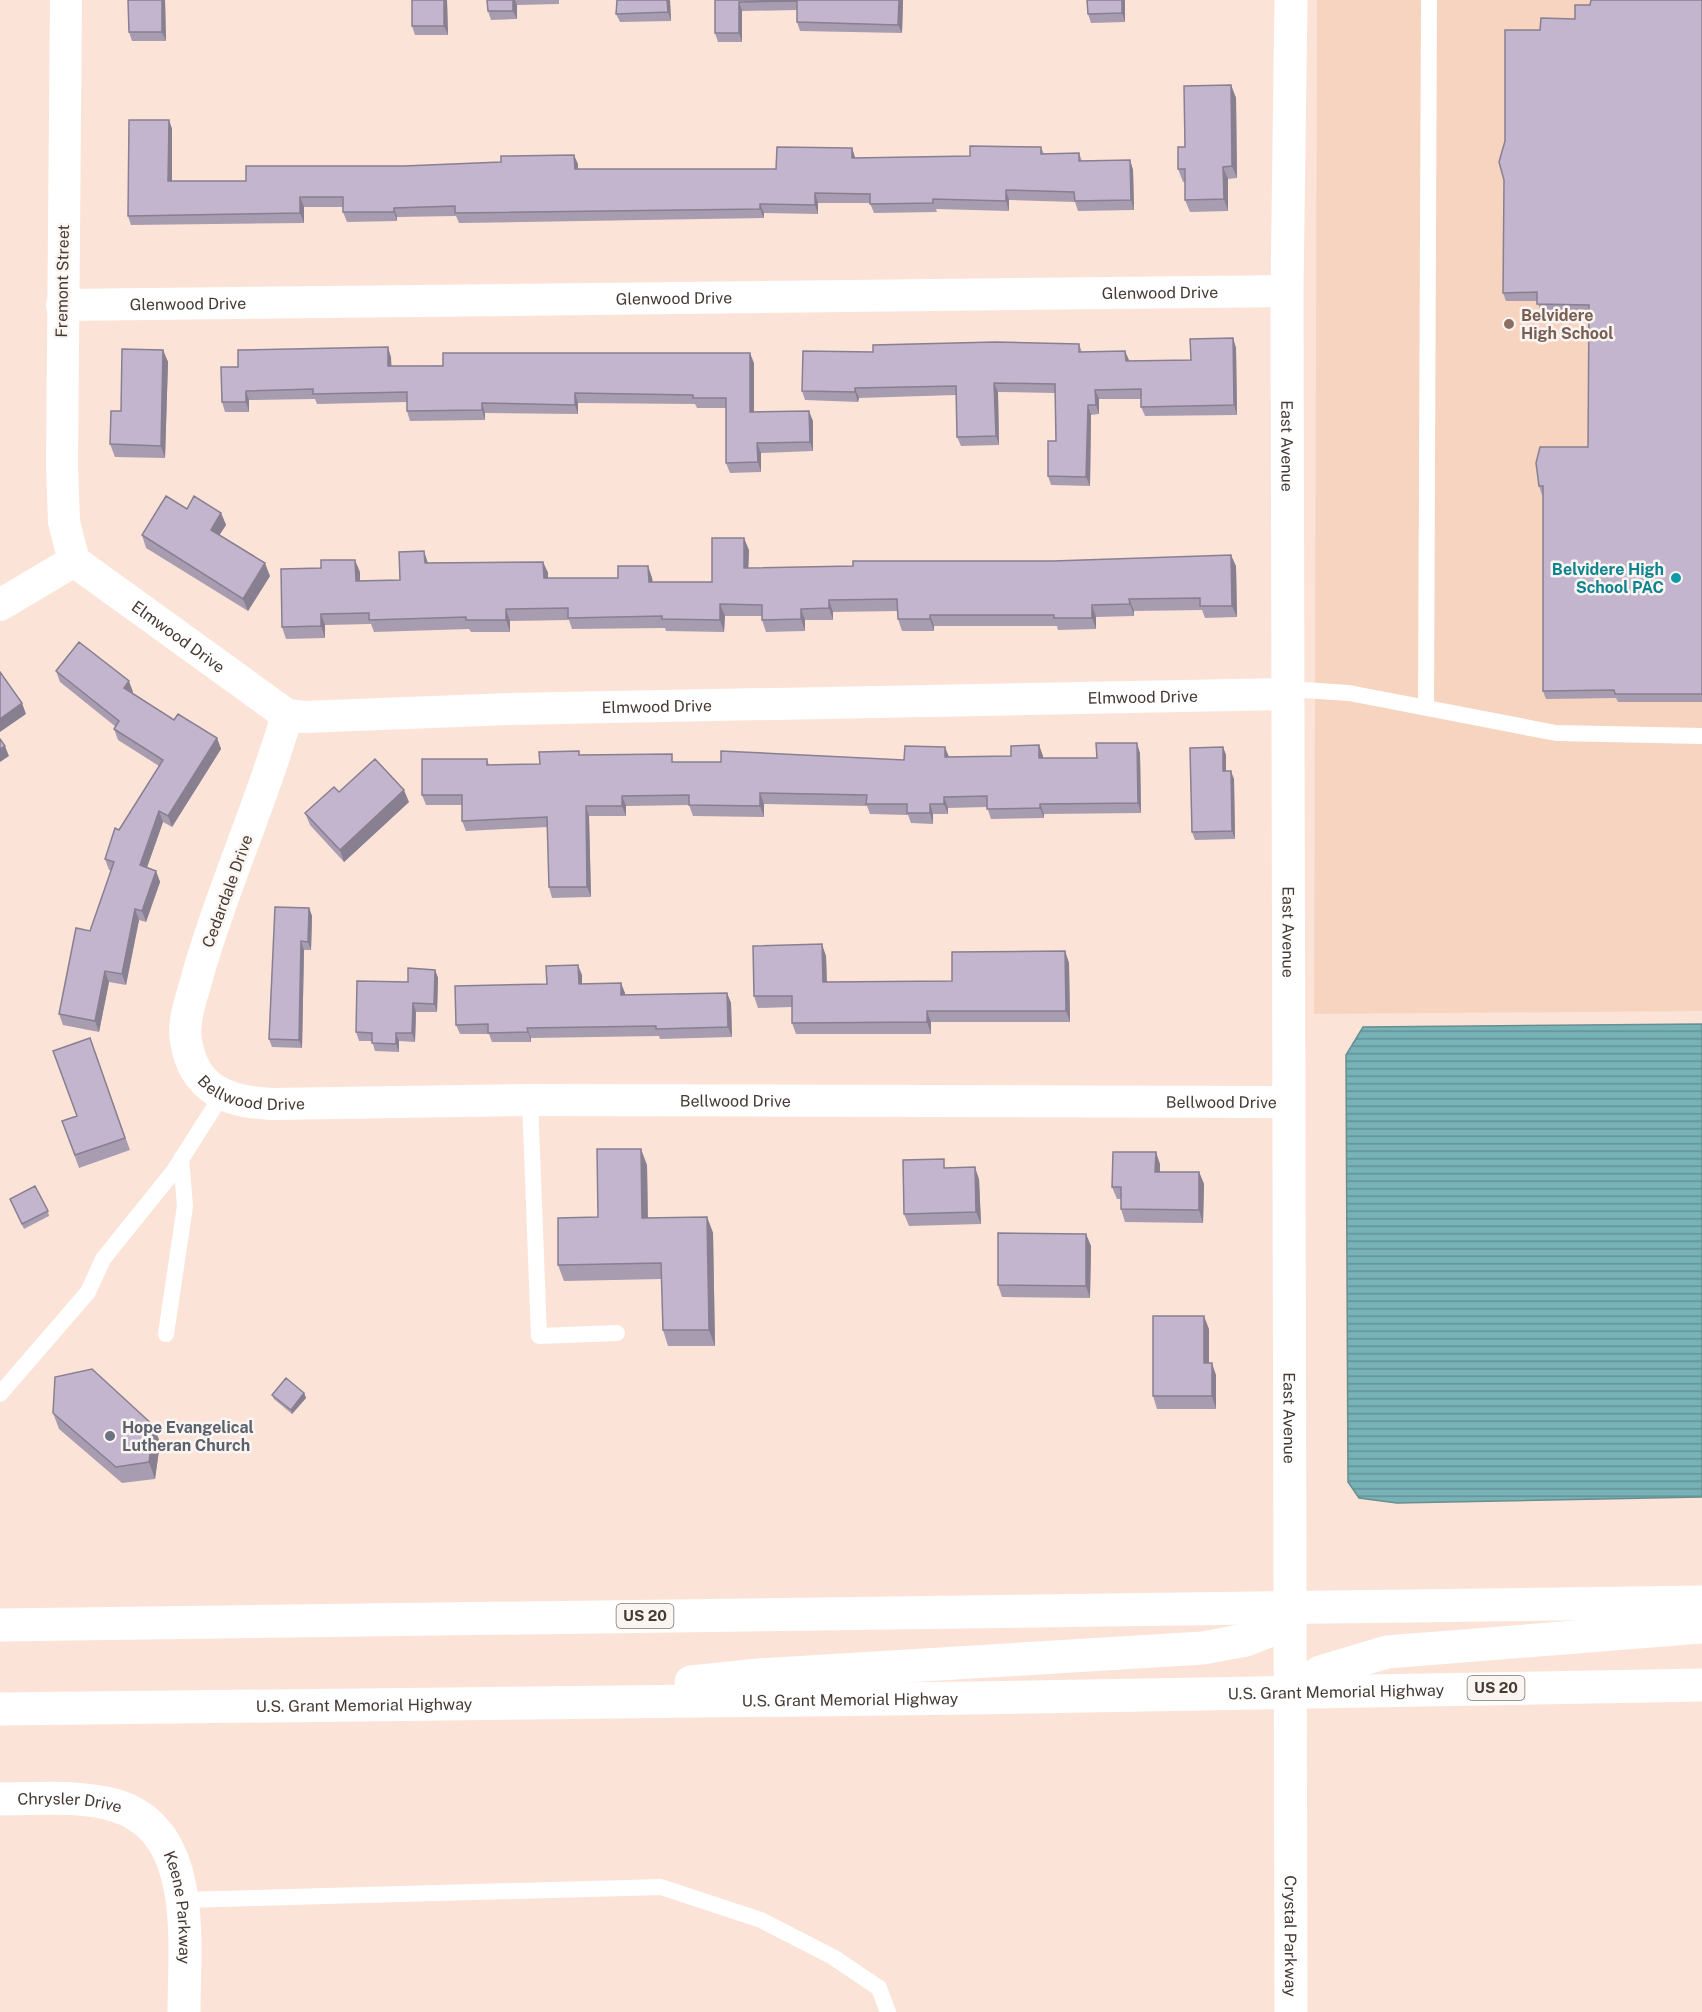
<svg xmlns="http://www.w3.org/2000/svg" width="1702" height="2012" font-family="'Public Sans',sans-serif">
  <defs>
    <pattern id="water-rules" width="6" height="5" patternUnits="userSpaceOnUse" patternTransform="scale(1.5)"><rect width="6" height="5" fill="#77b2b7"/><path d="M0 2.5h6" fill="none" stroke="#639296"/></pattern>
  </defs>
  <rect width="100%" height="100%" fill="#fbe4d7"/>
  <path fill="#f7d4c0" d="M1317 0H1702V1011L1314 1014Z"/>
  <path fill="url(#water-rules)" stroke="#688e90" stroke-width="1.5" d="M1702 1024V1497L1397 1503 1359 1498 1348 1482 1346 1055 1363 1027Z"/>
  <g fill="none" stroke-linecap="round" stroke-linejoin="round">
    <path stroke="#fff" stroke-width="16" d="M1288 689 1349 693 1556 733 1702 736
      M1426 708 1429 0
      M530 1100 539 1336 617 1333
      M166 1334 185 1206 181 1159
      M0 1394 88 1292 103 1259 173 1172 222 1095
      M184 1900 661 1887 761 1920 833 1957 879 1988 888 2012"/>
    <g stroke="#fff" stroke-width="32">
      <path d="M66 0 62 465 64 522 74 561"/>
      <path id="s1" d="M62 305 1287 291"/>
      <path id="s2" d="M74 561 287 715 304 717 510 709 1288 694"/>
      <path d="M0 605 74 561"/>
      <path id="s3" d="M287 715C262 803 223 886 198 974 193 995 182 1019 186 1041 194 1090 227 1102 272 1104L530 1100 1288 1102"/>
    </g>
    <g stroke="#fff" stroke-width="33">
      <path id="s4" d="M1291 0 1287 291 1291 2012"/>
      <path id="s5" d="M0 1799C37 1799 78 1795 114 1805 199 1829 184 1944 184 2012"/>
    </g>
    <g stroke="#fff" stroke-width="33">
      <path d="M0 1625 1702 1602"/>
      <path d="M691 1682 758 1675 1203 1648 1246 1640 1269 1631 1291 1607"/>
      <path d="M1294 1690 1320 1672 1387 1652 1702 1627"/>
      <path id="s6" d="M0 1709 973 1698 1702 1685"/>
    </g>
  </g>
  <path fill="#a89cb1" d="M165 0 166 41H132L129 32Z
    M447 0 448 35H415L412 26Z
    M487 0H559V4L517 5V19L491 20 488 11Z
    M670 0 671 21 620 22 616 14Z
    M715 0H903L902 33 800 31 797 22V10L742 11V42H718L715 33Z
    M1087 0H1125V22L1091 23 1088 14Z
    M1702 0V702H1618L1616 698 1546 699 1543 691V495H1542L1539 486 1588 447 1589 313 1541 312 1537 301H1506L1503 293 1540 30 1575 19 1590 5Z
    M1231 85 1236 98 1237 178 1228 179V211L1190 212 1185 200V182H1183L1178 169Z
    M169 120 172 129V181H246L404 166 578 164V169H776L852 148 855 158 970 156 1041 147 1044 154 1079 153 1082 161 1130 160 1133 170 1134 210 1078 211 1075 202 1009 200V211L936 209 937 212 874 213 870 203H818V214L764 213V218L459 223 456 216 397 217V221L347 222 343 212V207H304V223L131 225 128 216Z
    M1233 338 1236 348 1237 415 1145 416 1141 407V399H1099V414L1091 415 1090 486 1051 485 1048 476 1056 441 1055 393 998 392 999 445 961 446 957 437 956 395 859 398 858 402 805 400 802 391 873 352 1079 344 1082 352 1129 361 1191 360Z
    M163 350 168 362 165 458 115 457 110 444 121 411Z
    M391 357V366L754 363V412L813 421V451L761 453V472L730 473 726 463V408H697L695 404 578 403V414L485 413V420L410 421 407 411V402L317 404 315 399 249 400V412H225L222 402 238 367Z
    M187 509 221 513 226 525 219 535 270 576 248 611 146 548 142 535Z
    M749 550 748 568 1236 566 1237 617 1205 618 1202 610 1134 611V616L1096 617V629L1058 630 1057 626H934V631H902L898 619V611L833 612V620H805V631L766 632 762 620V616H725L724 632 666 631 665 628 572 629 569 620 510 621V632H471L469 629 374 632 371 624 325 625V638L286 639 282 627 360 572V581L400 580 428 563 543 562 548 573V578H618L648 566 652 578 653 582H712Z
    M56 671 133 692 132 693 174 720 217 738 221 749 172 827 163 822 147 867 156 871 160 882 146 922 139 920 126 985 109 982 99 1032 63 1025 59 1014 90 931 111 870H109L105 859 119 830 159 766 118 740 114 729 116 727 60 682Z
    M1039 745 1043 758H1097L1140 753 1141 813 1044 814V818L991 819 987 807 948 808V814H933V824L911 823 908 815 870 814 867 806 764 804V817L693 816 689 805 626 806V816H589L591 897 552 898 549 887 548 827 466 831 462 821V805H426L422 795 487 759 489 765 540 764 580 755 675 762H721L904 760 948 757 1011 756Z
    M1223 747 1226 755V771L1234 779 1235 839 1195 840 1192 832Z
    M339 792 409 802 344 862 310 825 305 813Z
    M309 908 312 916 311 950H304L302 1048 272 1047 269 1039Z
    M1065 951 1069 963 1070 1022H931V1034H796L792 1023V1007L758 1008 754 996 826 956 827 982 952 981Z
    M435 970 438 978 437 1012H416L415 1042 399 1041V1052L375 1051 372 1041H359L356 1032 408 982Z
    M582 975V984L621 983 625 995 727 993 731 1003 732 1037 660 1039 659 1036 531 1038V1042H492L489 1034H460L456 1025 547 984Z
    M90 1038 130 1150 79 1168 62 1121 77 1116Z
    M1160 1164V1172H1199L1204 1184 1203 1223 1125 1222 1121 1209V1199H1117L1112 1187Z
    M647 1165 648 1218 707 1217 713 1233 715 1346H668L663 1330 662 1279 564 1281 558 1265 598 1217Z
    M947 1168 979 1179 981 1224 909 1226 904 1214Z
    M10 1199 48 1211 49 1216 24 1229Z
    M1086 1234 1091 1246 1090 1298 1002 1297 998 1285Z
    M1209 1329V1363L1216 1375V1409H1157L1153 1396Z
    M304 1393 306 1398 292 1414 274 1399 272 1395Z
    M53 1413 154 1426 160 1443 155 1479 122 1483 59 1429Z"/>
  <path fill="#887f90" d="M162 0H165L166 41 162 32Z
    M444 0H447L448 35 444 26Z
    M513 0H515L517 5V19L513 11Z
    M667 0H670L671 21 668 12Z
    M899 0H903L902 33 898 25Z
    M1122 0H1125V22L1122 13Z
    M739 2 742 11V42L739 33Z
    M1231 85 1236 98 1237 178 1232 166Z
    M169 120 172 129V191L168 181Z
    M852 148 855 157V168L852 158Z
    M574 155 578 164V178L575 169Z
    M1130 160 1133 170 1134 210 1131 200Z
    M1223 167 1228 179V211L1224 199Z
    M1006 190 1009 200V211L1006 201Z
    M815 193 818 203V214L815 205Z
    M300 197 304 207V223L300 213Z
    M760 204 764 213V218L760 209Z
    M394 208 397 217V221L394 212Z
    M1233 338 1236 348 1237 415 1234 405Z
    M388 347 391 357 392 376 388 366Z
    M163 350 168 362 165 458 161 446Z
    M1125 351 1129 360V370L1126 361Z
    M750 353 754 363V422L750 412Z
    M994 383 998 392 999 445 996 436Z
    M855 388 859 398 858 402 855 392Z
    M1095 390 1099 399V414L1096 405Z
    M246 391 249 400V412L246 402Z
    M575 393 578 403V414L575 405Z
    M482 403 485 413V420L482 410Z
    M1088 405 1091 415 1090 486 1086 477Z
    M809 411 813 421V451L810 442Z
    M757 443 761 453V472L758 462Z
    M221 513 226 525 215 542 211 530Z
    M744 538 749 550 748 580 744 568Z
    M424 551 428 563 429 575 425 563Z
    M1231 555 1236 566 1237 617 1232 606Z
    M355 560 360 572V593L356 581Z
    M543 562 548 573V590L544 578Z
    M265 563 270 576 248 611 243 599Z
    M648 566 652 578 653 593 649 582Z
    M1129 599 1134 611V616L1130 604Z
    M829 600 833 612V620L829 608Z
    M720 604 725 616 724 632 720 620Z
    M1092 605 1096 617V629L1092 618Z
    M506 609 510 621V632L506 620Z
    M801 609 805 620V631L801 619Z
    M321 614 325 625V638L321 626Z
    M930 615 934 626V631L930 619Z
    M129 681 133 692 128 699 124 688Z
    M22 703 26 714 0 732V719Z
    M217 738 221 749 172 827 168 816Z
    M1137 743 1140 753 1141 813 1138 803Z
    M1039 745 1043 756V769L1039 758Z
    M5 746 9 756 0 762V749Z
    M945 747 949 757H945Z
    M1223 747 1226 755V779L1223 771Z
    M1231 771 1234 779 1235 839 1232 831Z
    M404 790 409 802 344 862 340 850Z
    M760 793 764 804V817L760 806Z
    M622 796 626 806V816L622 806Z
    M944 797 948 808V814L944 804Z
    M930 804 933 814V824L930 813Z
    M1040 804 1044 814V818L1040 808Z
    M586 806 589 816 591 897 587 887Z
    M159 811 163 822 144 876 140 865Z
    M156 871 160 882 146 922 142 911Z
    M309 908 312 916 311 950 308 942Z
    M135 909 139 920 126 985 122 974Z
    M301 941 304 950 302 1048 299 1040Z
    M822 944 826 956 827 993 823 982Z
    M1065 951 1069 963 1070 1022 1066 1011Z
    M578 965 582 975V994L579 984Z
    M435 970 438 978 437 1012 434 1004Z
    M105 971 109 982 99 1032 95 1021Z
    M621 983 625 993V1005L621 995Z
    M727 993 731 1003 732 1037 728 1027Z
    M413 1003 416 1012 415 1042 412 1033Z
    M927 1011 931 1022V1034L927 1022Z
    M527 1028 531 1038V1042L528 1032Z
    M396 1033 399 1041V1052L396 1044Z
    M641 1149 647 1165 648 1234 642 1218Z
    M1156 1152 1160 1164V1184L1155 1172Z
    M975 1167 979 1179 981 1224 976 1212Z
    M1199 1172 1204 1184 1203 1223 1199 1210Z
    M707 1217 713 1233 715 1346 709 1330Z
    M1086 1234 1091 1246 1090 1298 1086 1286Z
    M1204 1316 1209 1329V1375L1204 1363Z
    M1212 1363 1216 1375V1409L1212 1396Z
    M304 1393 306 1398 292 1414 291 1410Z
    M154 1426 160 1443 155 1479 149 1462Z"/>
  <path fill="#c3b5ce" stroke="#887f90" stroke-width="1.5" d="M128 0H162V32H129Z
    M412 0H444V26H412Z
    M487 0H513V11H488Z
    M617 0H667L668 12 616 14Z
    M715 0H899L898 25 797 22V1L739 2V33H715Z
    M1087 0H1122V13L1088 14Z
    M1591 0H1702V694H1615L1614 690 1543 691V486H1539L1536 463 1540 447H1588L1589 305 1537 304V292L1503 293 1504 180 1499 162 1505 141V30H1540L1541 18 1575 19V5H1590Z
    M1231 85 1232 166 1223 167 1224 199 1185 200V169H1178V147H1185L1184 86Z
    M129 120H169L168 181H246V166H404L501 162V156L574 155 575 169H776L777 147 852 148V158L970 156V146L1041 147V154L1079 153V161L1130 160 1131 200 1075 201 1074 192 1006 190V201L933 199V203L870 204V194L815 193V205L760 204V209L455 213V206L394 208V212H343V197H300V213L128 216Z
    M1233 338 1234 405 1141 407V389L1095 390 1096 405H1088L1086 477 1048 476V441H1056L1055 384 994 383 996 436 957 437 956 386 855 388V392L802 391 803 351 873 352V345L996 342 1079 344V352L1125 351 1126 361 1191 360 1190 339Z
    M388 347V366H443V353H750V412L809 411 810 442 757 443 758 462 726 463V398H693V395L575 393V405L482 403V410L407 411V392L313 394V389L246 391V402H222L221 367H238V350Z
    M122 349 163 350 161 446 110 444 111 411H121Z
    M166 496 187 509 194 496 221 513 211 530 265 563 243 599 142 535Z
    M712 538H744V568L853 566V561H1053L1231 555 1232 606H1200V598L1129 599 1130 604 1092 605V618H1054V615H930V619H898L897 599 829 600V608L801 609V619L762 620V605L720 604V620L662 619V616L568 618V608L506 609V620H466V617L369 620V613L321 614V626L282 627 281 569 321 568V560H355L356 581 400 580 399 552 424 551 425 563 543 562 544 578H618V566H648L649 582H712Z
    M79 642 129 681 124 688 174 720 178 714 217 738 168 816 159 811 140 865 156 871 142 911 135 909 122 974 105 971 95 1021 59 1014 76 928 90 931 114 862 105 859 115 828 119 830 163 760 114 729 119 721 56 671Z
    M0 672 22 703 0 719Z
    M0 739 5 746 0 749Z
    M1096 743H1137L1138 803 1040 804V808L987 809V796L944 797V804H930V813H907V804H866L867 795 760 793V806L689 805V795L622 796V806H586L587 887H549L547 817 462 821V795H422V759H487V765L540 764 539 752 579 751V755L672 754V762H721V751L904 760 905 746 945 747V757L1011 756V746L1039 745V758H1097Z
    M1223 747V771H1231L1232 831 1192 832 1190 748Z
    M375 759 404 790 340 850 305 813 334 787 339 792Z
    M275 907 309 908 308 942 301 941 299 1040 269 1039Z
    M822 944 823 982 952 981V952L1065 951 1066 1011H927V1022L792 1023V996H754L753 946Z
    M578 965 579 984 621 983V995L727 993 728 1027 656 1029V1026L527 1028 528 1032 488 1033V1024L456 1025 455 986 547 984 546 966Z
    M408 968 435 970 434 1004 413 1003 412 1033H396V1044L372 1043V1033L356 1032 357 981 408 982Z
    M90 1038 125 1138 75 1155 62 1121 77 1116 53 1051Z
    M597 1149H641L642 1218 707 1217 709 1330H663L661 1263 558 1265V1218L598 1217Z
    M1113 1152H1156L1155 1172H1199V1210L1121 1209V1187H1112Z
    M944 1159V1168L975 1167 976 1212 904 1214 903 1160Z
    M35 1186 48 1211 22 1224 10 1199Z
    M998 1233 1086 1234V1286L998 1285Z
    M1153 1316H1204V1363H1212V1396H1153Z
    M92 1369 154 1426 149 1462 116 1467 53 1413 55 1377Z
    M286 1378 304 1393 291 1410 272 1395Z"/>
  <circle fill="#8d6e63" stroke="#fbf5f2" stroke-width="2" cx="1509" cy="324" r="6"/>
  <circle fill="#0f9aa8" stroke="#fbf5f2" stroke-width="2" cx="1676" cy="578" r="6"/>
  <circle fill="#6b7280" stroke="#fbf5f2" stroke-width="2" cx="110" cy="1436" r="6"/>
  <g text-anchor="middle" stroke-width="5" stroke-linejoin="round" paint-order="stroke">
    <g fill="#fbf5f2" stroke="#7c726d" stroke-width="1.5">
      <rect x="616.5" y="1604" width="57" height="24" rx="4.5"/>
      <rect x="1467.5" y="1676" width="57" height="24" rx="4.5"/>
    </g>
    <g font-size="15" font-weight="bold" fill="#463a34">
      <text x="645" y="1621">US 20</text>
      <text x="1496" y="1693">US 20</text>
    </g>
    <g font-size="16" fill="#463a34" stroke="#fbf5f2">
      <text transform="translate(62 281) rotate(-89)" y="6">Fremont Street</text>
      <text dy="6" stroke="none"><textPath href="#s1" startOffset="1098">Glenwood Drive</textPath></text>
      <text dy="6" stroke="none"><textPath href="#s1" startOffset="612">Glenwood Drive</textPath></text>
      <text dy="6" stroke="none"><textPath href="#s1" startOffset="126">Glenwood Drive</textPath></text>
      <text dy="6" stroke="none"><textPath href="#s4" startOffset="446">East Avenue</textPath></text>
      <text dy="6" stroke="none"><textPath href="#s2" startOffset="129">Elmwood Drive</textPath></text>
      <text dy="6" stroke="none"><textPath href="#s2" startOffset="1119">Elmwood Drive</textPath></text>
      <text dy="6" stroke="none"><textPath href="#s2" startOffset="633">Elmwood Drive</textPath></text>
      <text transform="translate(227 891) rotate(-70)" y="6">Cedardale Drive</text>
      <text dy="6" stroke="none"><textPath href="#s4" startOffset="932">East Avenue</textPath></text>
      <text dy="6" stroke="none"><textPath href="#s3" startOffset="438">Bellwood Drive</textPath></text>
      <text dy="6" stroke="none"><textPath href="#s3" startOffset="924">Bellwood Drive</textPath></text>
      <text dy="6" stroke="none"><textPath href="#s3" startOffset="1410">Bellwood Drive</textPath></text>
      <text dy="6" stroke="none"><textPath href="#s4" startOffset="1418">East Avenue</textPath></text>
      <text dy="6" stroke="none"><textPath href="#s6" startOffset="1336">U.S. Grant Memorial Highway</textPath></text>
      <text dy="6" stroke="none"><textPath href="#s6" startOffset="850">U.S. Grant Memorial Highway</textPath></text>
      <text dy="6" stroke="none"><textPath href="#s6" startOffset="364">U.S. Grant Memorial Highway</textPath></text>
      <text dy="6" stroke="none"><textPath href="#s5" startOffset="70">Chrysler Drive</textPath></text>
      <text dy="6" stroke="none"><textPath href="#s5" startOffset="246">Keene Parkway</textPath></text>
      <text dy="6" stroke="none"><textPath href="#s4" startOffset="1936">Crystal Parkway</textPath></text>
    </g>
    <g font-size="16" font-weight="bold" fill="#785e54" stroke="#fbf5f2" text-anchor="start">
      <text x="1521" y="321">Belvidere<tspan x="1521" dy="18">High School</tspan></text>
    </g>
    <g font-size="16" font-weight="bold" fill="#0d838f" stroke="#fbf5f2" text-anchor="end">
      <text x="1664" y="575">Belvidere High<tspan x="1664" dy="18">School PAC</tspan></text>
    </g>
    <g font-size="16" font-weight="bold" fill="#5b616d" stroke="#fbf5f2" text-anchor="start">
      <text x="122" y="1433">Hope Evangelical<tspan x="122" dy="18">Lutheran Church</tspan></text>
    </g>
  </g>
</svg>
